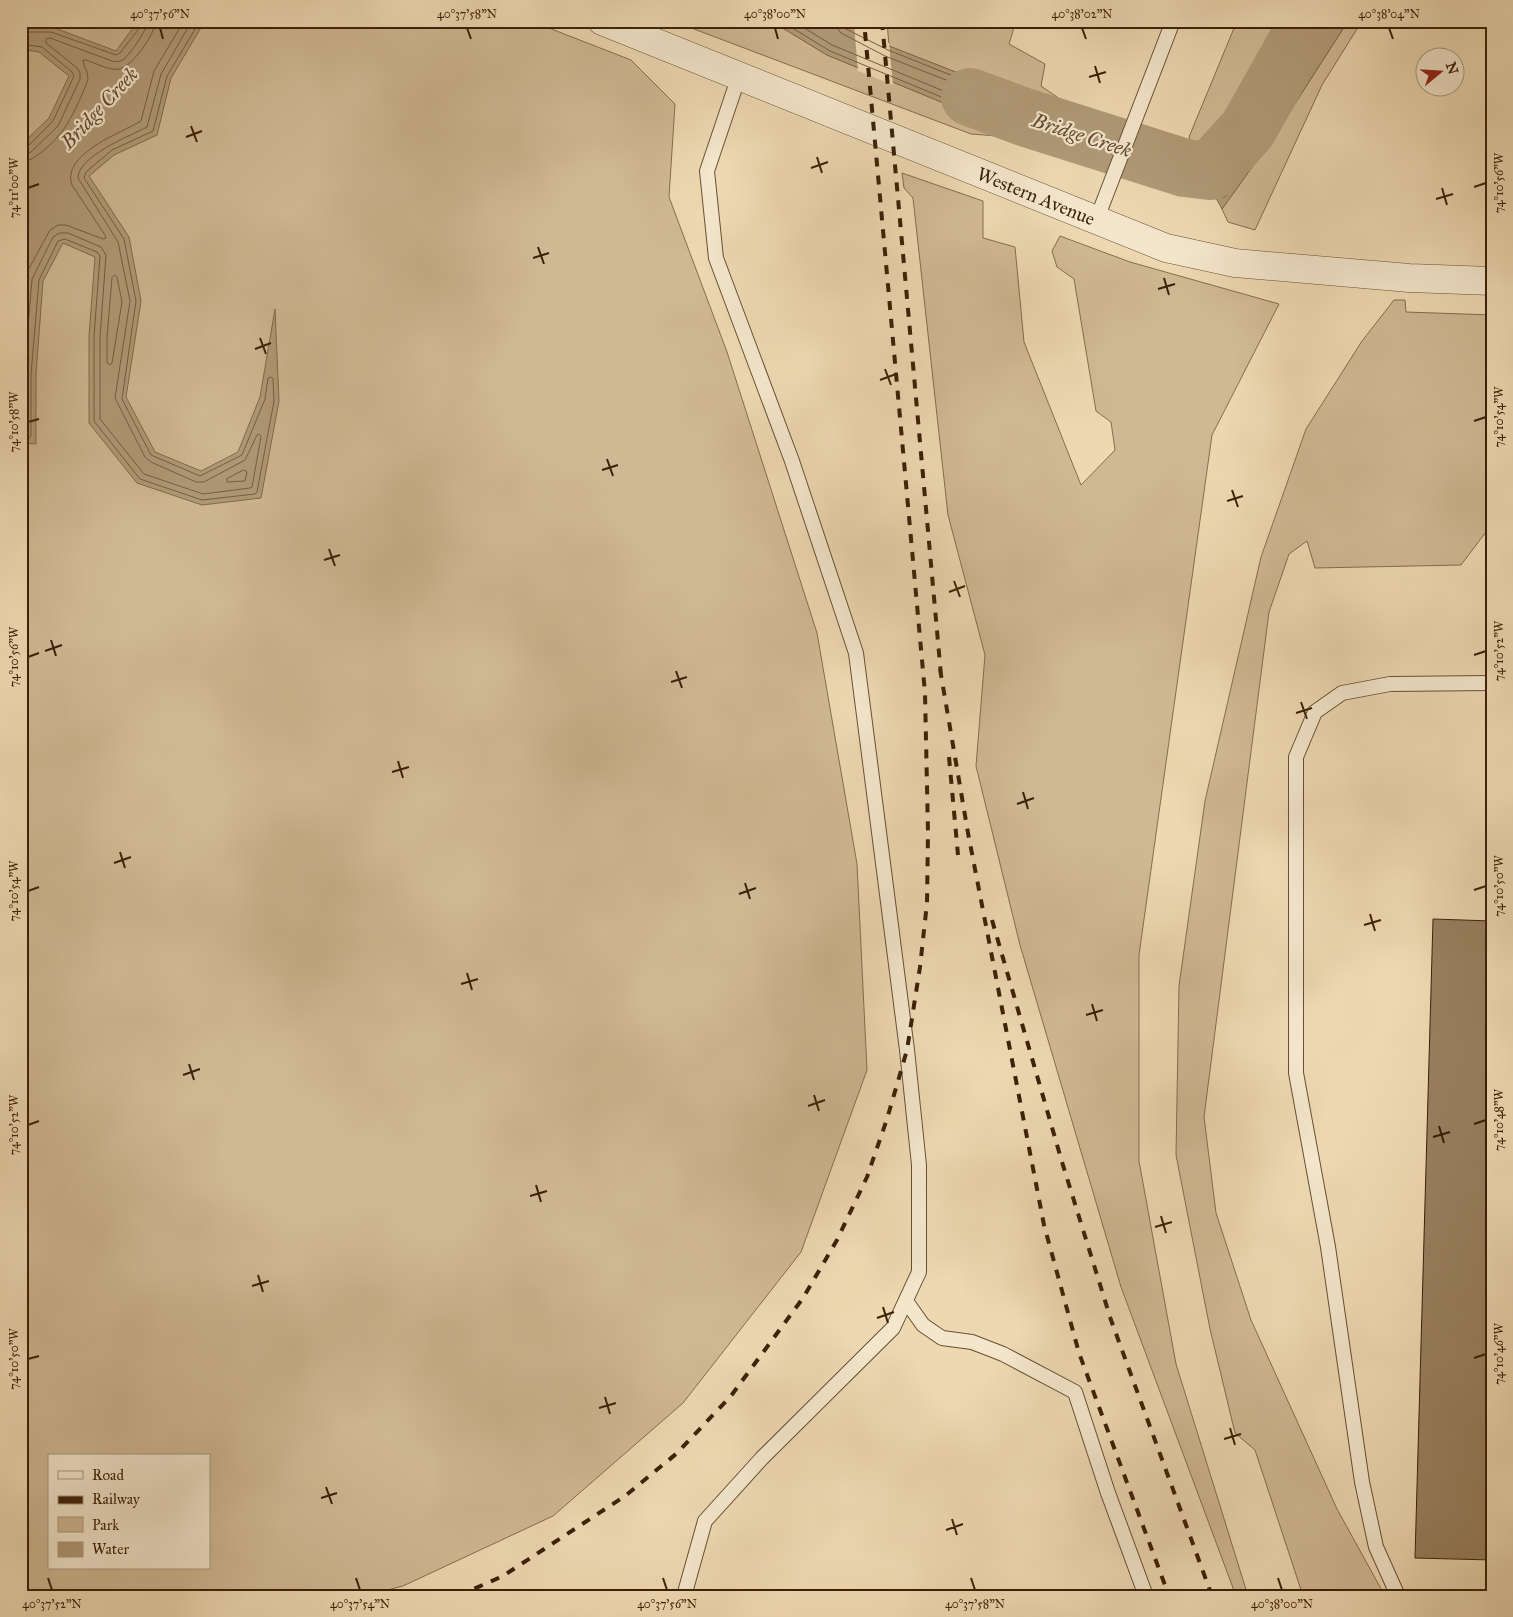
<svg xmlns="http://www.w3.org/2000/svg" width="1513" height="1617" font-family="'IM FELL Great Primer',serif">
  <rect width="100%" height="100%" fill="#edd8b1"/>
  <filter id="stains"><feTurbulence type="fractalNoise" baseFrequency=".004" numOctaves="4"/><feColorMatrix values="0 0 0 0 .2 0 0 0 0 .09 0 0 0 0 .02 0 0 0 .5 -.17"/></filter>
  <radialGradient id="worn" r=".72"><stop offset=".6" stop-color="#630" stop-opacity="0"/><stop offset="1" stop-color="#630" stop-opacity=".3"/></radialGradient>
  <path fill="#cfb994" stroke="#856d4e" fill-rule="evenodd" d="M21 21H531L631 60 675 104 669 197 727 352 817 633 857 864 867 1070 801 1252 683 1403 553 1516 403 1586 363 1596H21ZM49 1456H209V1568H49Z
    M673 21H771L827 55 1014 132 997 136 971 134Z
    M887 21H1016L1009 44 1045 64 1041 86 1079 112 1068 116 889 46Z
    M1237 21H1289L1196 161 1189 137Z
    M1348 21H1362L1322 85 1255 230 1228 222 1222 209 1273 138Z
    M902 173 983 201V238L1015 247 1024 342 1081 485 1115 450 1111 422 1096 411 1074 279 1057 267 1052 251 1060 236 1130 262 1279 304 1212 435 1139 955V1161L1176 1364 1248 1596H1236L1121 1287 1020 945 976 766 985 655 948 515 913 198 904 188Z
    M1394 300H1405L1406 312 1492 315V524L1461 565 1315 568 1307 541 1289 554 1269 612 1204 1117 1216 1213 1251 1320 1337 1509 1385 1596H1303L1255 1450 1235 1433 1210 1329 1176 1155 1179 986 1205 801 1261 557 1306 429 1362 341Z"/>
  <path fill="#b09a78" stroke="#816a4b" d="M138 21H205L171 78 157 135 114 155 89 176 129 237 141 301 126 397 155 452 201 471 238 452 260 397 275 309 279 401 261 498 202 505 137 483 89 423V336L95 257 63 243 43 281 36 374V444L21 443V145L49 118 69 76 39 52 21 49V27H52L116 51Z
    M771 21H843L889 46 1068 116 1014 132 827 55Z
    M1289 21H1348L1273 138 1222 209 1196 161Z"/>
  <path fill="#edd8b1" d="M854 24 889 43 893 85 858 71Z"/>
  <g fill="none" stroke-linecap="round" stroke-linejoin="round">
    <path stroke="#765e40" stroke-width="1" d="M781 21 830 51 1014 127 1047 116 1046 113 888 50 844 28 842 21
      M793 21 832 45 1014 120 1028 116 1027 112 885 56 841 33 837 28 835 21
      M1292 21V26L1202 161 1222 197H1225L1269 135 1342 21
      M1299 21 1297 29 1210 161 1223 186 1226 185 1264 132 1335 21
      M1306 21 1303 33 1218 161 1223 172 1226 171 1258 128 1326 21
      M21 32H51L116 55 120 53 141 26 142 21
      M21 44 42 47 72 72 74 76 53 121 27 147 21 148
      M21 155 31 152 58 126 80 79V73L77 68 46 43V39L50 38 112 61C116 62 120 62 124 59 131 53 147 30 148 21
      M21 162C35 162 55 141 63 130 69 124 87 86 88 78 88 71 83 66 83 60H86C96 63 109 71 119 69 132 67 155 34 156 21
      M115 275 117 277 122 302 112 363 110 365 107 363V337L112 278Z
      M21 322 26 274 50 230 58 225H66L103 239 106 238 105 235 72 185C61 154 121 133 141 121L154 71 184 21
      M21 432 25 429 24 374 32 279 53 237 59 233H68L101 247 106 255 100 337V419L144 474 203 494 250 488 252 487 261 437 259 434 257 435 245 460 204 482H196L151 462 145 457 115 398 130 301 118 242 78 178C78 156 130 136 147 127L161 74 192 21
      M21 438H29L31 436V374L39 280 58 241 65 239 97 252 100 256 94 337V421L140 479 202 500 255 494 257 492 274 401 273 379 271 377 268 378 265 399 242 455 200 476 151 455 122 399 136 301 124 239 84 178 86 172 112 150 153 131 167 76 200 21
      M244 470 247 472 245 481 227 482V479Z"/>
    <path stroke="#b09a78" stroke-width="58" d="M970 97 1024 117 1185 168 1210 171 1248 129 1302 33 1312 21"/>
  </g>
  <path fill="#988060" stroke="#3b2108" d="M1433 919 1492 921V1560L1415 1558Z"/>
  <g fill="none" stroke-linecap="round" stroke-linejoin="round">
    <defs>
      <path id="service" d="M1096 221 1173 21
        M906 1301 923 1325 942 1338 972 1342 1003 1354 1075 1392 1108 1493 1146 1596
        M684 1596 705 1521 762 1458 893 1328 919 1272V1165L907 1050 856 653 792 461 716 258 707 171 739 76
        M1398 1596 1376 1547 1362 1482 1328 1247 1296 1073V757L1315 712 1342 693 1390 684 1492 683"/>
      <g id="tertiary">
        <path id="s1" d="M602 21 1166 248 1235 263 1409 278 1492 281"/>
      </g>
    </defs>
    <use href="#service" stroke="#684f32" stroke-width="16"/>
    <use href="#tertiary" stroke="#684f32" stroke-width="29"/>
    <use href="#service" stroke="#f3e6cc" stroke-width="14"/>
    <use href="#tertiary" stroke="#f3e6cc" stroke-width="28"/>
    <path stroke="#3b2108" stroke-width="4" stroke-dasharray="9 9" stroke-linecap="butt" d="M882 21 941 675
      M940 669 968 833 1044 1225 1079 1353 1169 1596
      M949 757 958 855
      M992 920 1062 1162 1111 1320 1212 1596
      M458 1596 503 1576 625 1496 676 1454 731 1396 803 1298 837 1240 867 1177 887 1119 907 1050 920 967 927 903 928 832 925 693 864 21"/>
  </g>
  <path fill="none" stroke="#3b2108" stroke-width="2" d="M160 28 163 39M467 28 471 39M775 28 778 39M1082 28 1086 39M1389 28 1393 39M1095 66 1100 83M1089 77 1106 72M191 126 197 142M186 137 202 131M817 157 822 173M811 168 828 162M1474 187 1486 183M28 188 39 184M1442 188 1447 205M1436 199 1453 194M538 247 544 264M533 258 549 253M1164 278 1169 295M1158 289 1175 284M260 338 266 354M255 349 271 343M885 369 891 385M880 380 896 374M1474 421 1486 417M28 422 39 419M607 459 613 476M602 470 618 465M1232 490 1238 507M1227 501 1243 496M329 549 335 566M324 560 340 555M954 581 960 597M949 592 965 586M51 640 56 656M45 651 62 645M1474 655 1486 651M28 657 39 653M676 671 682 688M671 682 687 677M1301 702 1307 719M1296 713 1312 708M398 761 403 778M392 772 409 767M1023 792 1028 809M1017 804 1034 798M120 852 125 868M114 863 131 857M745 883 750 899M1474 890 1486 886M28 891 39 887M739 894 756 888M1370 914 1375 931M1364 925 1381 920M467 973 472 990M461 984 478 979M1092 1004 1097 1021M1086 1015 1103 1010M189 1064 194 1080M183 1075 200 1069M814 1095 819 1111M808 1106 825 1100M1474 1124 1486 1120M28 1125 39 1121M1439 1126 1444 1143M1433 1137 1450 1132M536 1185 541 1202M530 1196 547 1191M1161 1216 1166 1233M1155 1227 1172 1222M258 1275 263 1292M252 1286 269 1281M883 1307 888 1323M877 1318 894 1312M1474 1358 1486 1354M28 1359 39 1356M605 1397 610 1414M599 1408 616 1403M1230 1428 1235 1445M1224 1439 1241 1434M326 1487 332 1504M321 1498 337 1493M952 1519 957 1535M946 1530 963 1524M48 1578 52 1590M356 1578 360 1590M663 1578 667 1590M971 1578 975 1590M1278 1578 1282 1590"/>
  <g text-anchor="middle" stroke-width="4.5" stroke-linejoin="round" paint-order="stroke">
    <g font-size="19" fill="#3b2108" stroke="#f3e6cc">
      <text dy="7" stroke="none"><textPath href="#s1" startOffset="468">Western Avenue</textPath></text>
    </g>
    <g font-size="20" font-style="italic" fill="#644b2f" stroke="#f3e6cc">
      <text transform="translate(99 108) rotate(-47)" y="7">Bridge Creek</text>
      <text transform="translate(1082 135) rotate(18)" y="7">Bridge Creek</text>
    </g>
  </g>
  <rect width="1513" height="1617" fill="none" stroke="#edd8b1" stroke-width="55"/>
  <rect x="48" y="1454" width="162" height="115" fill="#f3e6cc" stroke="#a9977e"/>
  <rect x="58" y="1471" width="25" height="8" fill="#f3e6cc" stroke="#a9977e"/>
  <text x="92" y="1480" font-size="15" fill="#3b2108">Road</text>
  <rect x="58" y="1496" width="25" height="8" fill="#3b2108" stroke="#a9977e"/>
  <text x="92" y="1504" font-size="15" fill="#3b2108">Railway</text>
  <rect x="58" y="1517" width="25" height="15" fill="#cfb994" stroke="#a9977e"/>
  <text x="92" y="1530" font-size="15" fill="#3b2108">Park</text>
  <rect x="58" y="1542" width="25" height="15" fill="#b09a78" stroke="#a9977e"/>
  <text x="92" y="1554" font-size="15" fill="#3b2108">Water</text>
  <g transform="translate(1440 72) rotate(72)"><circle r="24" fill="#f3e6cc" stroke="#a9977e"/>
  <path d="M0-4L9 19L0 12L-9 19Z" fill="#8f2418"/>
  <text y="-8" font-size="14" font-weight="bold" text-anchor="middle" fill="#3b2108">N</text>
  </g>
  <rect x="28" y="28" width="1458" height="1562" fill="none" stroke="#3b2108" stroke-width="2"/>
  <g font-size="12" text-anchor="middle" fill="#3b2108">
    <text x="160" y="18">40°37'56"N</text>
    <text x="467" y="18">40°37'58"N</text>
    <text x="775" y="18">40°38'00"N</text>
    <text x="1082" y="18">40°38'02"N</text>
    <text x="1389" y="18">40°38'04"N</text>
    <text transform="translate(1499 183) rotate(-90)" y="4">74°10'56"W</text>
    <text transform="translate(14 188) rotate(-90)" y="4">74°11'00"W</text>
    <text transform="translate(1499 417) rotate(-90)" y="4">74°10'54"W</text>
    <text transform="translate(14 422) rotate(-90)" y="4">74°10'58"W</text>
    <text transform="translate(1499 651) rotate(-90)" y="4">74°10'52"W</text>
    <text transform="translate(14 657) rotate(-90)" y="4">74°10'56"W</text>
    <text transform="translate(1499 886) rotate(-90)" y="4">74°10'50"W</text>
    <text transform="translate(14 891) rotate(-90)" y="4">74°10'54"W</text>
    <text transform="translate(1499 1120) rotate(-90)" y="4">74°10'48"W</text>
    <text transform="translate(14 1125) rotate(-90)" y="4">74°10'52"W</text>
    <text transform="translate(1499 1354) rotate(-90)" y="4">74°10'46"W</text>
    <text transform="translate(14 1359) rotate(-90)" y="4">74°10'50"W</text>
    <text x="52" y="1608">40°37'52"N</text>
    <text x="360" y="1608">40°37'54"N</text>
    <text x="667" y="1608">40°37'56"N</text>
    <text x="975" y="1608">40°37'58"N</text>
    <text x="1282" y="1608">40°38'00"N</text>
  </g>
  <rect width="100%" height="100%" filter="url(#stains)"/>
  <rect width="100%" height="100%" fill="url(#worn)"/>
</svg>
